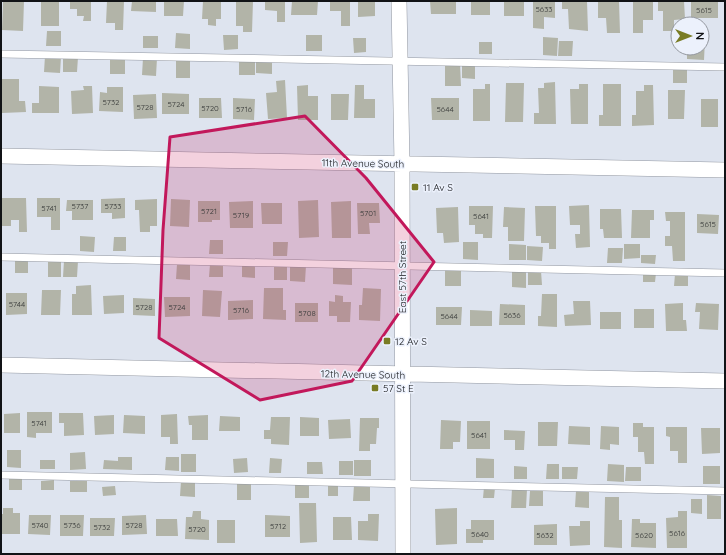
<svg xmlns="http://www.w3.org/2000/svg" width="726" height="555" font-family="Quicksand,sans-serif">
  <rect width="100%" height="100%" fill="#dee4ef"/>
  <path fill="#b2b4a8" d="M3 1H24L23 31 2 30Z
    M41 1H59V26H41Z
    M70 1H91V21H83L84 16H77V9H70Z
    M107 1H124L123 30H115V23H106Z
    M132 1H156V12L131 11Z
    M164 1H184L183 16H164Z
    M203 1H221V19H216V26L208 25V19H202Z
    M236 1H253L252 32H243V26H236Z
    M265 1H285V22H277V11L265 10Z
    M292 1H318L317 15H291Z
    M330 1H350V26H341V11H330Z
    M358 1H375V16L358 17Z
    M430 1H456V14H431Z
    M471 1H490V15H471Z
    M504 1H524V16H504Z
    M533 1H555V18L544 17V29L533 28Z
    M587 1 588 31 569 29 568 9H562V2Z
    M598 1H619L620 33H607L606 18H598Z
    M633 1H653V20H643V33H633Z
    M658 1H684L685 19 674 20V31H663V11H658Z
    M718 1V18H691V2Z
    M47 31H61V46H46Z
    M176 33 190 34V49L175 48Z
    M223 35H238V49L224 50Z
    M306 35H322V51H306Z
    M143 36H158V48H143Z
    M543 37 558 38 557 56 543 55Z
    M353 38H366V52L354 53Z
    M702 39H705L704 60 687 59V48H702Z
    M559 41H573L572 56H558Z
    M479 42H492V54H479Z
    M45 56 61 57 60 73 44 72Z
    M63 56 78 57 77 72H63Z
    M110 57H125V74H110Z
    M143 58H157L156 76 142 75Z
    M176 59H190V78H176Z
    M239 60H255V75H239Z
    M256 60H272V74L256 73Z
    M460 63 461 86H445V64Z
    M462 64H475V79L462 78Z
    M673 68H687V83H673Z
    M1 79H19V101H25L26 112 2 113Z
    M285 80 287 118 268 119 266 93 277 92 276 81Z
    M555 82 556 124H534V113H539L538 88H544V83Z
    M506 83H524L523 122H505Z
    M485 84H490V121H473V89H485Z
    M579 84H588V124H571L570 89H579Z
    M603 84H621V126H599V115H603Z
    M308 85V96H318V120H298L297 86Z
    M355 85H364V99H375V118H354Z
    M644 85H653L654 125 632 126V115H636V91H644Z
    M39 86 59 87V113H32V103H39Z
    M83 86H92L93 113 72 114 71 91 84 90Z
    M107 87H123V112L99 111 100 92 107 93Z
    M668 90H685L684 119H668Z
    M162 93 189 94V114H162Z
    M156 94 157 118 134 119 133 95Z
    M331 94H349L348 120H331Z
    M199 98H221L222 118H199Z
    M233 98 255 99 254 120 233 119Z
    M431 98H459V120H432Z
    M701 99H718V127H701Z
    M2 198H26L27 232H19V220H11V226H2Z
    M37 198H60V230H51V217H37Z
    M125 198V218L112 219V213H101V199Z
    M157 199V226H150V232H140L139 210H135V200Z
    M171 199 190 200 189 227 170 226Z
    M67 200H93V220H72V211H66Z
    M318 200 319 237 299 238 298 201Z
    M198 201H220V220H212V222H198Z
    M253 201V228H230L229 202Z
    M351 201V238H332L331 202Z
    M261 203H282V224H262Z
    M357 203H379L380 223H369L370 234H358Z
    M589 205 590 247 576 248 575 234H580V225H570L569 206Z
    M469 206H493L492 238H483V234H475V225H469Z
    M535 206H556V249H549V243H541V236H536Z
    M458 207 459 242 444 243 443 233H437L436 208Z
    M504 207 525 208 524 241H508V227H503Z
    M600 209H621L622 238H604L603 229H600Z
    M632 210H654V220H650V238H631Z
    M665 212H685V261H673L672 246H665V236H670V221H666Z
    M697 214 719 215 718 234 697 233Z
    M80 236 95 237 94 252 80 251Z
    M114 237H126V251H113Z
    M210 240H223V254H209Z
    M273 242H288L287 256H273Z
    M463 242H478V260L463 259Z
    M509 244 526 245V260H509Z
    M624 244H640V258L624 259Z
    M527 246 543 247 542 261 527 260Z
    M608 248H623L622 263H607Z
    M641 255H656L655 264 641 263Z
    M15 259H28V273H15Z
    M48 260 61 261V277H48Z
    M64 261H78L77 277H63Z
    M177 264 190 265V280L176 279Z
    M210 264H223V277H209Z
    M242 265H255V278L242 277Z
    M274 265 287 266V280H274Z
    M290 265H306L305 282 290 281Z
    M333 267 352 268V285L333 284Z
    M445 268 461 269V286H445Z
    M512 270H526V288L512 287Z
    M528 271H541L542 285H528Z
    M643 272 656 273 655 282H643Z
    M675 274H688V286H674Z
    M91 285 92 315H72V294H76V286Z
    M264 288H283V310H286V320L263 319Z
    M363 288 381 289 380 321 359 320V305H362Z
    M42 290H61L60 315H41Z
    M203 290 222 291 220 317 202 316Z
    M6 293H27V314L6 315Z
    M542 294H557V327L538 326V316H541Z
    M124 295V313L104 314 103 296Z
    M335 295 343 296V302H351L350 322H337V316H329V301L335 302Z
    M164 297H190V316L165 317Z
    M133 298 155 299V316L133 315Z
    M253 300V319L228 320V301Z
    M573 301H590L591 325 565 326 564 315 574 314Z
    M295 303H318V322H295Z
    M683 303V320H686L687 331H666L665 304Z
    M696 303 719 304 718 330 699 329 700 312H695Z
    M500 304 525 305V325H499Z
    M436 307H462L461 325H436Z
    M634 309H654V328H634Z
    M470 310 492 311V326H470Z
    M600 312H621V329H600Z
    M27 412H52V433H36V438L27 437Z
    M20 413V433H4V414Z
    M59 413H83L84 435 64 436V423H59Z
    M177 414 178 444H170V437H161V415Z
    M114 415V434L95 435 94 416Z
    M124 415 145 416V434L123 433Z
    M208 415V440H192V425H189L188 416Z
    M220 416 240 417V431H219Z
    M271 417H290L289 445 271 444V439H264V430H270Z
    M300 417 319 418V436H300Z
    M360 418H379V428H377L376 444H370V451H359Z
    M350 419 351 438 329 439 328 420Z
    M441 420 461 421 460 442H453V449H440Z
    M467 421H490V449H467Z
    M538 422H558L557 446H538Z
    M633 423H643V427H654V464H645L644 452H638V437H633Z
    M569 426 590 427V445L568 444Z
    M601 426 619 427V445L610 444V450L600 449Z
    M666 427H687V463H678V451H670V437L666 436Z
    M701 428H720V453L702 454Z
    M504 430 525 431 524 450H515V440H504Z
    M7 450H21V468L7 467Z
    M85 452 86 469 70 470V453Z
    M181 454H196V472H181Z
    M118 457H132V470L103 469 104 460 118 461Z
    M166 457H179V471L165 470Z
    M247 458 248 472 234 473 233 459Z
    M270 458 282 459 281 473H269Z
    M476 458 494 459V478H476Z
    M40 460H55V469H40Z
    M354 460H371V476H354Z
    M339 461H353V475H339Z
    M307 462H322L323 474H307Z
    M547 464H559V479H546Z
    M608 464 624 465V482L607 481Z
    M514 466 527 467V479H514Z
    M703 466H720V484H703Z
    M562 467H578L577 479H562Z
    M626 467H641V481H625Z
    M9 478H22V490H9Z
    M54 480V490H41V481Z
    M70 481H87V492H70Z
    M181 481 195 482V497L180 496Z
    M237 483H251V500H237Z
    M295 484H309V498H295Z
    M328 484H338V496H328Z
    M354 485H370V501H353Z
    M115 486 116 495 103 496 102 487Z
    M484 487 495 488 494 498H483Z
    M512 488 527 489 526 508H511Z
    M530 491H543V506H529Z
    M576 491H589V508L575 507Z
    M707 495 721 496V519H707Z
    M605 497H619V520H622V548L604 547Z
    M691 499H702V514L691 513Z
    M299 503H316L317 542 300 543Z
    M3 508H13V513H20V534H1V514H3Z
    M457 508V544L436 545 435 509Z
    M193 511H201V519L209 520V540L185 539 186 517H192Z
    M678 511H687V548H667L666 518 678 517Z
    M368 514H379L378 541 358 540V521H368Z
    M29 515H51L50 535 28 534Z
    M60 515H84L83 536H60Z
    M146 515 147 534 122 535V516Z
    M265 515 290 516V537H265Z
    M333 517H351L352 540H333Z
    M90 518H115L114 536H90Z
    M156 519H177L178 536H156Z
    M632 519H640V523H656V548L631 547Z
    M217 520H235V543H217Z
    M471 520H494V540H483V543H466V529H471Z
    M580 521H590V545L570 546 569 526H580Z
    M557 524V545H534V525Z"/>
  <g fill="none" stroke-linecap="round" stroke-linejoin="round">
    <defs>
      <path id="lane" d="M1 54 725 67
        M1 257 725 273
        M1 475 725 491"/>
      <path id="street" d="M399 1 402 164 403 554
        M1 156 725 170
        M1 365 725 381"/>
    </defs>
    <use href="#lane" stroke="#9297a1" stroke-width="8"/>
    <use href="#street" stroke="#9297a1" stroke-width="16"/>
    <use href="#lane" stroke="#fff" stroke-width="7"/>
    <use href="#street" stroke="#fff" stroke-width="15"/>
  </g>
  <path fill="#c2185b" fill-opacity="0.2" stroke="#c2185b" stroke-width="3" stroke-linejoin="round" d="M305 116 366 178 434 262 352 381 260 400 159 338 163 230 170 137Z"/>
  <g fill="#797c25" stroke="#ecf1fc" stroke-width="1.5">
    <rect x="411" y="183" width="8" height="8" rx="2"/>
    <rect x="383" y="337" width="8" height="8" rx="2"/>
    <rect x="371" y="384" width="8" height="8" rx="2"/>
  </g>
  <g text-anchor="middle" stroke-width="3" stroke-linejoin="round" paint-order="stroke">
    <g font-size="8" fill="#393b3a">
      <text x="544" y="12">5633</text>
      <text x="704" y="13">5615</text>
      <text x="111" y="105">5732</text>
      <text x="176" y="107">5724</text>
      <text x="145" y="110">5728</text>
      <text x="210" y="111">5720</text>
      <text x="244" y="112">5716</text>
      <text x="445" y="112">5644</text>
      <text x="80" y="209">5737</text>
      <text x="113" y="209">5733</text>
      <text x="49" y="211">5741</text>
      <text x="209" y="214">5721</text>
      <text x="368" y="216">5701</text>
      <text x="241" y="218">5719</text>
      <text x="481" y="219">5641</text>
      <text x="708" y="227">5615</text>
      <text x="17" y="307">5744</text>
      <text x="144" y="310">5728</text>
      <text x="177" y="310">5724</text>
      <text x="241" y="313">5716</text>
      <text x="307" y="316">5708</text>
      <text x="512" y="318">5636</text>
      <text x="449" y="319">5644</text>
      <text x="39" y="426">5741</text>
      <text x="479" y="438">5641</text>
      <text x="40" y="528">5740</text>
      <text x="72" y="528">5736</text>
      <text x="134" y="528">5728</text>
      <text x="278" y="529">5712</text>
      <text x="102" y="530">5732</text>
      <text x="197" y="532">5720</text>
      <text x="677" y="536">5616</text>
      <text x="480" y="537">5640</text>
      <text x="545" y="538">5632</text>
      <text x="644" y="538">5620</text>
    </g>
    <g font-size="10" fill="#111316" stroke="#ecf1fc">
      <text transform="translate(363 163) rotate(1)" y="4">11th Avenue South</text>
      <text transform="translate(402 277) rotate(-90)" y="4">East 57th Street</text>
      <text transform="translate(363 374) rotate(1)" y="4">12th Avenue South</text>
    </g>
    <g font-size="10" fill="#111316" stroke="#ecf1fc" text-anchor="start">
      <text x="423" y="191">11 Av S</text>
      <text x="395" y="345">12 Av S</text>
      <text x="383" y="392">57 St E</text>
    </g>
  </g>
  <rect width="726" height="555" fill="none" stroke="#111316" stroke-width="4"/>
  <g transform="translate(690 36) rotate(90)"><circle r="19" fill="#ecf1fc" stroke="#9498a0"/>
  <path d="M0-3L7 15L0 10L-7 15Z" fill="#797c25"/>
  <text y="-6" font-size="11" font-weight="bold" text-anchor="middle" fill="#111316">N</text>
  </g>
</svg>
